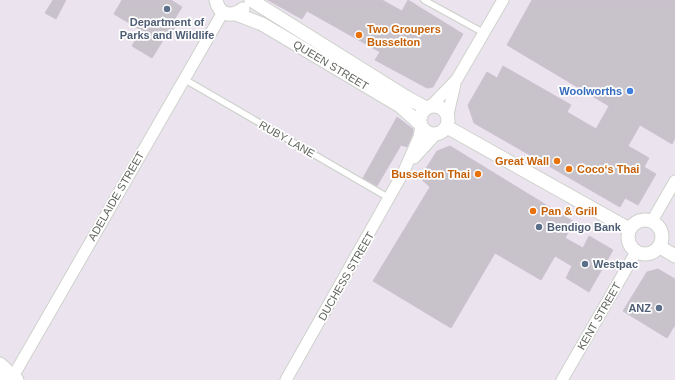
<svg xmlns="http://www.w3.org/2000/svg" width="675" height="380" font-family="Arial,sans-serif">
  <rect width="100%" height="100%" fill="#ebe4ee"/>
  <path fill="#c8c2cb" stroke="#cdc2d2" d="M53 0H66L56 19 45 13Z
    M122 0H171L182 7 171 25 175 27 168 39 165 37 152 58 132 46 141 30 114 14Z
    M268 0H382L402 11 408 0 463 34 433 87 427 88 375 60 380 52 307 11 302 19Z
    M532 0H675V138L672 144 640 125 628 146 649 158 644 167 656 174 638 205 625 198 620 207 474 123 468 105 487 72 497 78 503 66 571 105 567 112 596 129 609 106 507 45Z
    M397 117 413 129V133L407 147 401 145 377 186 363 178Z
    M450 146 574 222 565 238 583 248 589 236 613 250 589 292 566 278 572 266 555 256 541 280 495 253 451 328 373 281 430 187 420 178 437 151Z
    M658 269 675 279V325L667 338 623 311 647 272Z"/>
  <g fill="none" stroke-linecap="round" stroke-linejoin="round">
    <defs>
      <path id="service" d="M424 0 484 33
        M184 79 389 198"/>
      <path id="minor" d="M432 105 457 79 503 0
        M448 114 455 84
        M414 158 436 134
        M652 221 675 181
        M11 380 223 12
        M286 380 404 171 419 137 421 125
        M562 380 636 252"/>
      <path id="tertiary" d="M216 0C219 15 231 18 243 9
        M251 0 406 97 426 108
        M236 14 262 24 400 106 420 124
        M420 120a14 14 0 1 1 28 0a14 14 0 1 1-28 0Z
        M447 127 629 229
        M628 237a17 17 0 1 1 34 0a17 17 0 1 1-34 0Z
        M660 247 675 256
        M0 364 17 380
        M0 377 3 380"/>
    </defs>
    <use href="#service" stroke="#ced2cc" stroke-width="8"/>
    <use href="#minor" stroke="#ced2cc" stroke-width="13"/>
    <use href="#tertiary" stroke="#ced2cc" stroke-width="15"/>
    <use href="#service" stroke="#fff" stroke-width="5.5"/>
    <use href="#minor" stroke="#fff" stroke-width="11"/>
    <use href="#tertiary" stroke="#fff" stroke-width="13"/>
  </g>
  <g fill="#5c6f8a" stroke="#fff" stroke-width="1.5">
    <circle cx="167" cy="9" r="4"/>
    <circle cx="539" cy="227" r="4"/>
    <circle cx="585" cy="264" r="4"/>
    <circle cx="659" cy="308" r="4"/>
  </g>
  <g fill="#e8710a" stroke="#fff" stroke-width="1.5">
    <circle cx="359" cy="35" r="4"/>
    <circle cx="557" cy="161" r="4"/>
    <circle cx="569" cy="169" r="4"/>
    <circle cx="478" cy="174" r="4"/>
    <circle cx="533" cy="211" r="4"/>
  </g>
  <circle fill="#3f7fe0" stroke="#fff" stroke-width="1.5" cx="630" cy="91" r="4"/>
  <g text-anchor="middle" stroke-width="3.5" stroke-linejoin="round" paint-order="stroke">
    <g font-size="11" font-weight="bold" fill="#4e5e75" stroke="#fff" text-anchor="start">
      <text x="167" y="26" text-anchor="middle">Department of<tspan x="167" dy="13">Parks and Wildlife</tspan></text>
      <text x="547" y="231">Bendigo Bank</text>
      <text x="593" y="268">Westpac</text>
      <text x="651" y="312" text-anchor="end">ANZ</text>
    </g>
    <g font-size="11" font-weight="bold" fill="#c56008" stroke="#fff" text-anchor="start">
      <text x="367" y="33">Two Groupers<tspan x="367" dy="13">Busselton</tspan></text>
      <text x="549" y="165" text-anchor="end">Great Wall</text>
      <text x="577" y="173">Coco‘s Thai</text>
      <text x="470" y="178" text-anchor="end">Busselton Thai</text>
      <text x="541" y="215">Pan &amp; Grill</text>
    </g>
    <g font-size="11" fill="#5f645c" stroke="#fff">
      <text transform="translate(331 65) rotate(31)" y="4">QUEEN STREET</text>
      <text transform="translate(287 139) rotate(30)" y="4">RUBY LANE</text>
      <text transform="translate(116 196) rotate(-60)" y="4">ADELAIDE STREET</text>
      <text transform="translate(346 276) rotate(-60)" y="4">DUCHESS STREET</text>
      <text transform="translate(599 316) rotate(-60)" y="4">KENT STREET</text>
    </g>
    <g font-size="11" font-weight="bold" fill="#366cbe" stroke="#fff" text-anchor="end">
      <text x="622" y="95">Woolworths</text>
    </g>
  </g>
</svg>
